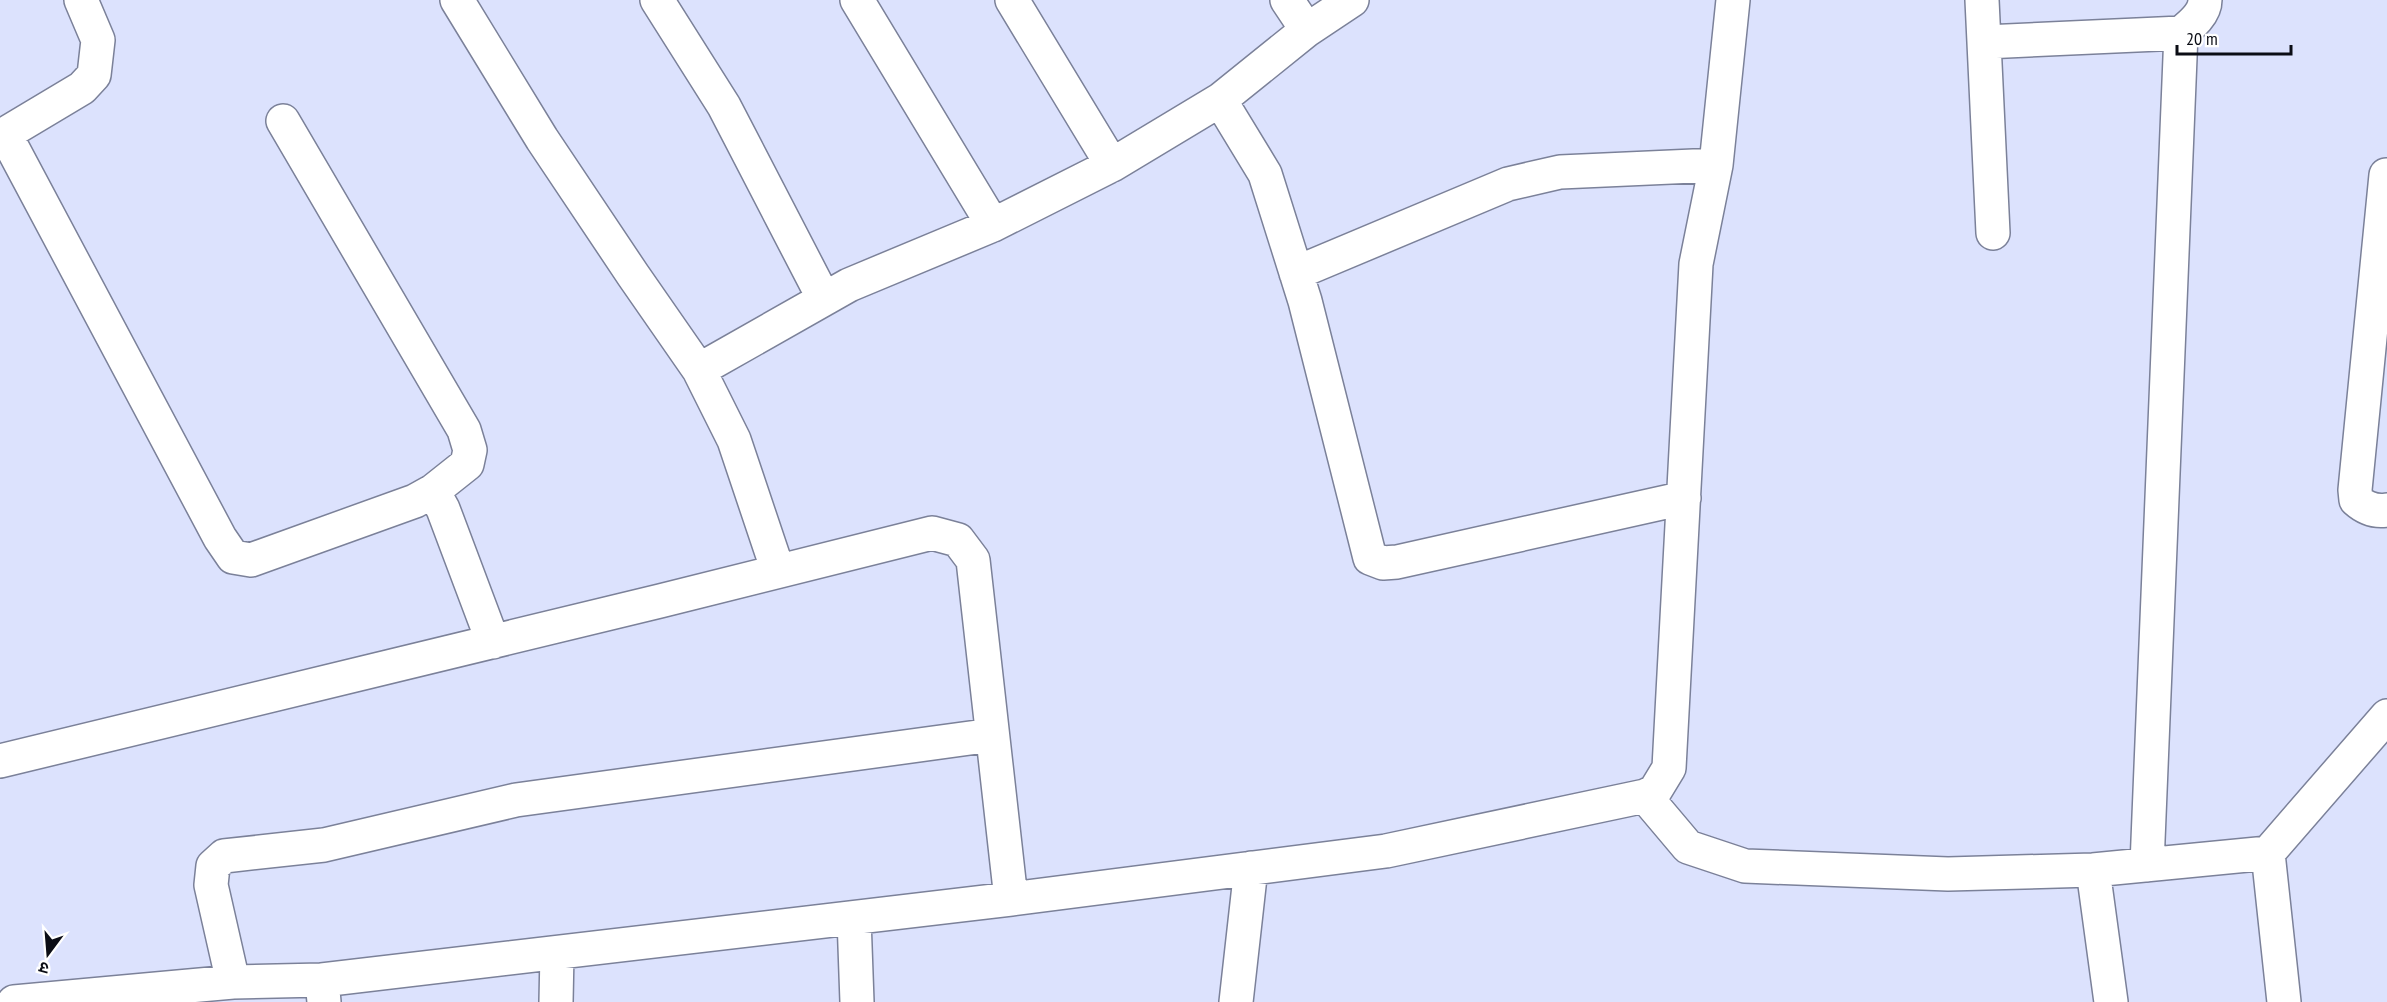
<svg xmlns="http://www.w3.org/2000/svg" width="2387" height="1002" font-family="'PT Sans Narrow','Noto Sans Devanagari',sans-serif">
  <rect width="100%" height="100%" fill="#dce2fd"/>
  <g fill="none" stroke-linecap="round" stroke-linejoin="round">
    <defs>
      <path id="street" d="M457 0 542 139 633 275 699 370 734 440 778 571
        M657 0 724 106 824 299
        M857 0 993 225
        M1012 0 1112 165
        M1287 0 1307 30
        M1982 0 1993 233
        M1985 42 2181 33C2191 25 2205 14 2205 0
        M1220 100 1265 174 1305 301 1370 558 1383 563 1397 562 1684 498
        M283 121 464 430 470 450 467 464 433 491
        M5 134 220 538 233 557 251 560 415 501 433 491 443 509 493 642
        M0 137 82 88 94 75 98 40 81 0
        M2386 175 2355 490 2356 500C2365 508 2375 512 2387 510
        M1296 273 1508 184 1560 172 1716 165
        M699 370 849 285 993 225 1112 165 1220 100 1307 30 1352 0
        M0 761 660 601 932 533 958 540 973 560 1011 899
        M1645 796 1688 847 1745 866 1948 874 2093 870 2268 853 2284 1002
        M2268 853 2387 716
        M2147 865 2181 33
        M2093 870 2111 1002
        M854 918 857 1002
        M322 980 1011 899 1386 851 1645 796 1655 791 1669 768 1696 264 1716 165 1733 0
        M233 982 211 885 213 866 224 856 324 845 516 800 992 735
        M14 1002 233 982 322 980 324 1002
        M556 1002 557 953
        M1236 1002 1251 868"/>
    </defs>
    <use href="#street" stroke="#7b8199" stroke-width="36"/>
    <use href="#street" stroke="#fff" stroke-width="33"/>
  </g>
  <g transform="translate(48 954) rotate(196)" stroke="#ffffff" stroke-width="4.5" paint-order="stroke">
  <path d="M0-4.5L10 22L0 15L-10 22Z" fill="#0b0d15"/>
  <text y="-9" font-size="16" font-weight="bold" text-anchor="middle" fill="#0b0d15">उ</text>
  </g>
  <path d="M2177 45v9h114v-9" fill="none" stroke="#0b0d15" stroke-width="3"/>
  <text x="2186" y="45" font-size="18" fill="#0b0d15" stroke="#ffffff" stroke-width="4.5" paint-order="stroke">20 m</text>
</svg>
